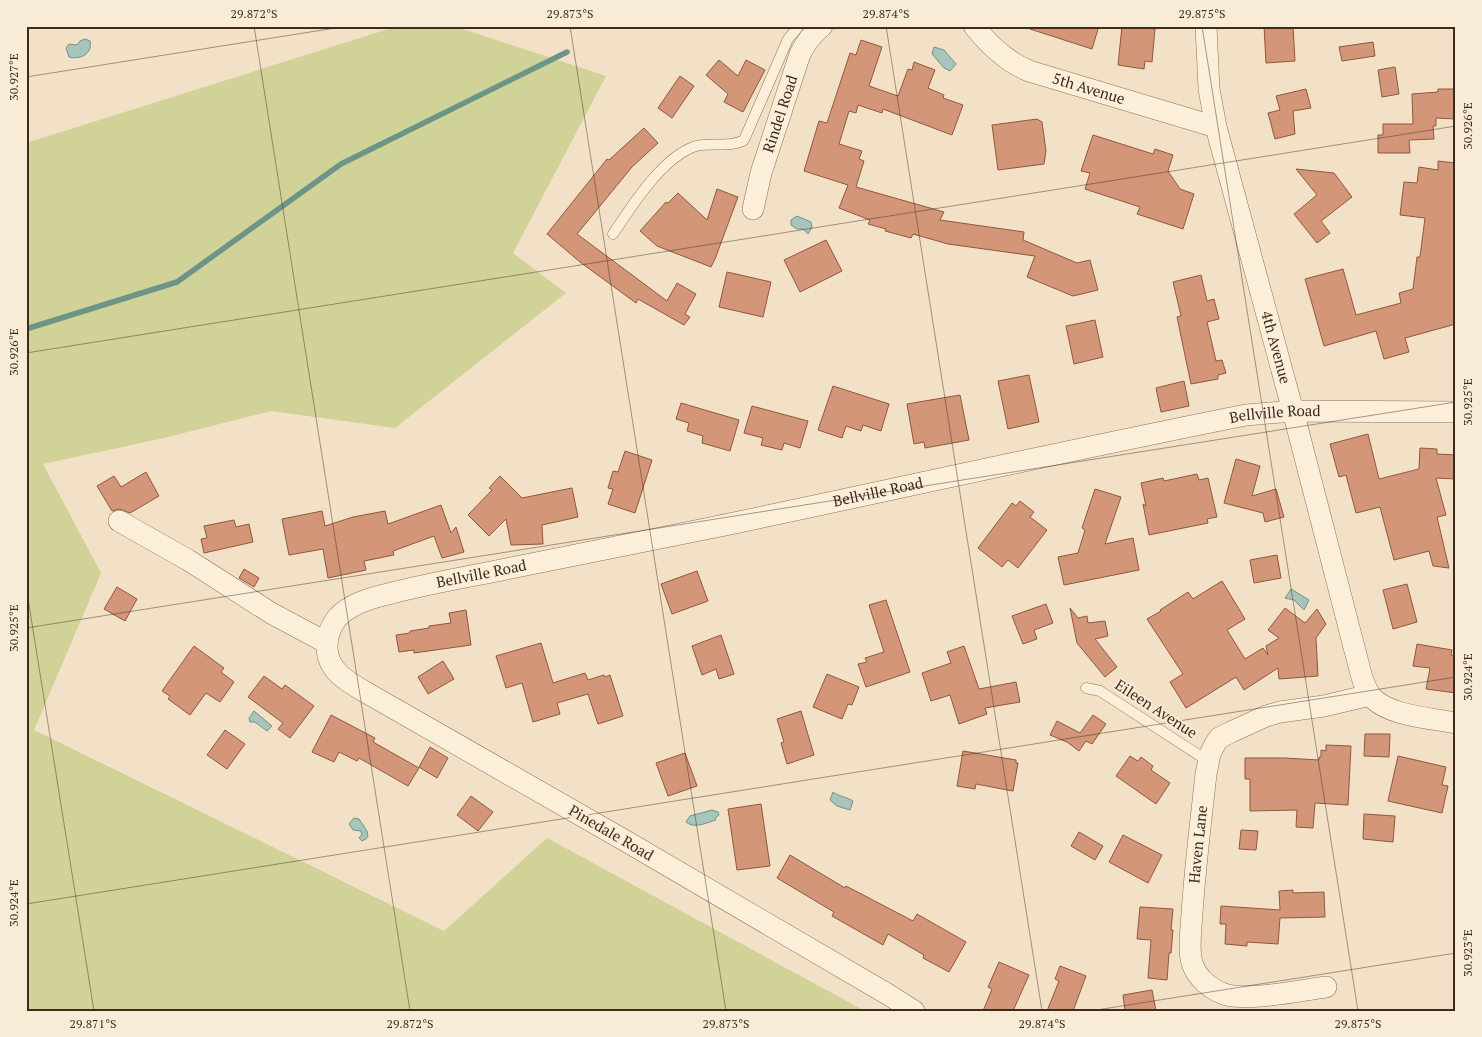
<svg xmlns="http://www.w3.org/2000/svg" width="1482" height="1037" font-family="'PT Serif',serif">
  <rect width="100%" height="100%" fill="#f2e1c6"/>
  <path fill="#d0d298" d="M398 26H454L606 76 513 253 566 293 395 428 271 411 164 438 43 464 101 573 34 730 444 931 547 838 865 1011H26V143Z"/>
  <path fill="#a7c5ba" stroke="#6d9587" d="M85 39 90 41C93 54 80 60 69 57L66 48 69 44 77 45 80 41Z
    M934 47 944 50 956 64 950 71 944 68 932 54Z
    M797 216 811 222 812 227 808 234 803 229H797L791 225V220Z
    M1291 589 1309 600 1304 610 1294 600 1285 598Z
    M254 711 272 726 267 731 255 722H250L249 718Z
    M833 792C840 797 847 797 853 801L850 810 837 806 830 800Z
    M712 810 718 812 719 815 715 818 716 820C706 823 694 829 686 822L690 816Z
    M354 818 359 819 367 831 368 836 366 839 362 841 359 838 362 834 361 831 353 830 349 824Z"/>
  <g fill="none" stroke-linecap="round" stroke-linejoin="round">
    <path stroke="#6d9587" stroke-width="5.5" d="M26 329 177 282 341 164 567 52"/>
  </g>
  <path fill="#d39679" stroke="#91573d" d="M1030 26H1099L1092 49 1030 29Z
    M1122 26 1155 29 1152 62 1145 61 1144 69 1118 65Z
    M1264 26H1293L1295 61 1266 63Z
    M861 40 882 47 869 86 898 96 908 69 912 70 914 62 935 70 928 88 944 95 943 98 963 105 952 135 883 109 882 113 858 105 856 113 849 111 839 144 862 151 859 159 864 161 856 187 944 212 940 220 1024 232 1023 240 1077 263 1090 260 1098 290 1073 296 1027 277 1035 256 948 244 913 234 911 238 885 231 886 229 868 224 870 220 839 208 848 185 804 171 819 121 827 123 850 53 856 55Z
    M1373 42 1375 56 1342 61 1339 47Z
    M719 60 738 76 746 60 765 70 743 112 724 102 728 94 706 75Z
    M1395 67 1399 94 1382 97 1378 70Z
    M680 76 694 86 672 118 658 108Z
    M1306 89 1311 108 1293 111 1295 134 1275 139 1268 113 1280 110 1276 96Z
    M1438 89H1456V119L1436 118V126H1433L1434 139 1409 140 1410 153H1378V135H1383V124H1413L1412 94 1438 92Z
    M1037 119 1042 122 1046 151 1044 164 998 170 992 125Z
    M644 128 658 143 632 167 577 234 667 301 677 283 696 294 685 314 690 317 684 325 638 299 636 303 580 262 547 234 607 159 609 160Z
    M1093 135 1153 154 1155 149 1173 155 1168 171 1180 189 1194 194 1183 229 1137 214 1140 207 1085 189 1090 173 1081 171Z
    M1438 161 1456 163V324L1405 338 1409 352 1384 359 1376 331 1324 346 1305 279 1343 269 1356 315 1401 303 1399 293 1413 289 1417 257H1420L1425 218 1400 215 1404 182 1417 183 1419 167 1438 170Z
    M1296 169 1334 173 1352 197 1321 221 1330 233 1317 243 1294 214 1317 195Z
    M717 189 738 197 715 259 711 267 657 246 640 231 666 202 668 203 678 193 707 220Z
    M826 240 842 271 800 292 784 260Z
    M727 272 771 282 763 317 719 307Z
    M1201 275 1207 301 1214 299 1219 319 1207 322 1216 361 1222 360 1226 373 1218 375V379L1191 384 1177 317 1181 316 1173 282Z
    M1095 320 1103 357 1074 364 1066 326Z
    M1029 375 1039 422 1008 429 998 381Z
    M1184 381 1189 406 1161 412 1156 388Z
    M833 386 889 404 881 431 863 425 861 431 846 426 842 438 818 430Z
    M960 395 969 440 925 448 924 442 914 444 907 404Z
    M681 403 739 420 730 451 702 443 703 436 687 431 689 423 676 419Z
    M752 406 808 421 800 448 784 443 782 450 761 445 763 438 744 433Z
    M1368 434 1379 479 1419 469 1420 448 1437 449V454L1456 455V479L1436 478 1446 515 1437 517 1449 568 1433 566 1429 551 1394 560 1380 507 1356 513 1346 475 1339 477 1330 444Z
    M625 451 652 460 635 513 608 504 613 489 608 488 613 471 618 472Z
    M1236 459 1260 466 1252 496 1276 489 1284 517 1265 522 1263 513 1224 503Z
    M146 472 159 496 130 513 119 509 112 511 97 486 114 476 121 487Z
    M1197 474 1199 480 1208 478 1217 517 1207 519 1208 523 1149 535 1143 504 1146 506 1141 483 1163 478 1164 481Z
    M500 476 522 498 572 488 578 517 542 525 543 544 511 545 506 519 489 536 468 515 492 490 489 488Z
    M1095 489 1121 497 1105 544 1133 538 1139 570 1064 585 1058 557 1078 553 1085 530 1082 528Z
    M1020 501 1034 512 1030 517 1047 530 1018 568 1008 560 1002 567 978 548 1012 503 1016 506Z
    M441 505 451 533 456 527 464 552 442 558 434 536 393 551 394 555 364 561 366 570 328 578 323 549 289 555 282 519 322 511 325 526 353 517 385 511 388 524Z
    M234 520 236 527 249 524 253 542 204 553 201 539 207 538 204 526Z
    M1277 555 1281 578 1254 583 1250 560Z
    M244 569 259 578 254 587 239 578Z
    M697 571 708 601 672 614 661 584Z
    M1222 581 1245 619 1227 630 1245 659 1263 648 1268 655 1266 646 1279 638 1268 630 1285 608 1305 623 1317 609 1326 624 1316 638 1318 676 1279 679 1278 668 1244 690 1236 677 1186 708 1170 682 1183 674 1147 619 1161 611 1160 610 1188 592 1193 599Z
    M1407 584 1417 622 1393 629 1383 590Z
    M117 587 137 599 125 621 104 609Z
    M886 600 910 672 866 687 858 664 867 662 865 658 884 652 869 605Z
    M1046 604 1053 623 1034 630 1037 639 1023 644 1012 616Z
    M1070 608 1078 618 1087 616 1088 623 1105 621 1108 636 1095 639 1117 667 1105 677 1077 643Z
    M466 610 471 645 414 653V650L399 652 396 635 410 633V631L429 628V626L451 623 449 613Z
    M721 635 734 674 719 679 716 669 702 675 692 646Z
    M541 643 553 683 585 673 588 680 604 675 605 677 610 675 623 716 598 724 588 694 557 703 560 714 533 722 522 683 506 688 496 656Z
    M1417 644 1452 650 1451 655 1456 656V693L1426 689 1430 668 1413 666Z
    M194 646 224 668 221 672 234 682 220 702 206 693 190 715 168 699 170 696 162 691Z
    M964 646 979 689 1016 682 1020 702 985 708 987 714 959 724 950 695 931 701 922 673 951 663 947 652Z
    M443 661 454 679 428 694 418 677Z
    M827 674 859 687 852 705 848 704 842 719 813 707Z
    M264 676 282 689 285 685 314 706 290 738 278 729 283 723 248 697Z
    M801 711 814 755 787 764 781 743 784 742 777 719Z
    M331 715 375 738 373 742 419 768 408 786 359 758 357 761 339 752 334 762 312 752Z
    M1093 715 1106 724 1092 744 1086 741 1079 751 1067 742 1050 735 1057 721 1080 733Z
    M225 730 245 744 227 769 207 755Z
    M1365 734H1390L1389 757 1364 756Z
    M1326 745 1351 746 1348 805 1315 803 1313 828 1296 827 1297 810 1250 811V779H1245V758H1285L1319 760V757H1321V750L1326 751Z
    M430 747 448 758 437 778 419 767Z
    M963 751 1016 760V763H1018L1013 791 976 784 975 789 957 786Z
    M685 753 697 786 668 796 656 763Z
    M1130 756 1138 761 1141 757 1153 766 1151 770 1170 783 1156 804 1116 776Z
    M1398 756 1446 767 1442 785 1448 786 1442 813 1388 801Z
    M471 796 493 812 478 831 457 815Z
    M761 804 770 866 737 870 728 809Z
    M1364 814 1395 816 1393 842 1363 839Z
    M1241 830 1258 831 1256 850 1239 849Z
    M1079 832 1103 846 1095 860 1071 846Z
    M1123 835 1162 855 1148 883 1109 862Z
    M790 855 845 888 846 886 913 921 917 914 966 942 949 972 923 958 924 955 888 934 883 945 832 916 834 912 777 878Z
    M1293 890V893L1324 892 1325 917 1280 918 1278 944 1247 942V946L1225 944 1226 924H1220L1221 906 1280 910 1279 891Z
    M1140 907 1173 909 1171 930H1173L1171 953H1169L1167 980 1148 978 1151 940 1137 939Z
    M999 962 1029 975 1013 1011H983L992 989 988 987Z
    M1060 966 1086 976 1073 1011H1047L1059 981 1055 979Z
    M1152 990 1156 1011H1125L1123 995Z"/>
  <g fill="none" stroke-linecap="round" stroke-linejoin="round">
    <defs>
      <path id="lane" d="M613 234C632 206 662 157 696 146 711 142 731 148 744 140L788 39 799 26
        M1086 688 1100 691 1208 761"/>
      <g id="street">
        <path id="s1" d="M974 26C989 45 1007 62 1029 71L1216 127"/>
        <path id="s2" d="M1206 26 1209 89 1216 127 1293 411 1361 674C1363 681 1366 689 1370 695 1386 716 1431 718 1456 723"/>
        <path id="s3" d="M753 209 761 173 800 54C806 42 812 34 822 26"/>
        <path d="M119 521 188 560 271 613 327 643"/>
        <path id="s4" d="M1326 987C1301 990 1247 1002 1224 994 1210 989 1197 978 1192 963 1188 948 1191 930 1192 914 1195 867 1201 820 1206 774L1210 754 1215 744 1219 738 1231 732 1266 716 1280 712 1324 706 1370 695"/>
        <path id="s5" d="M914 1011 889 995 624 840 374 697C354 685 327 674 327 647 327 636 330 627 337 618 350 604 370 598 388 594 430 583 473 576 516 567 582 554 649 540 715 527 892 490 1069 450 1246 415L1293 411 1456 412"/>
      </g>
    </defs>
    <use href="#lane" stroke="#8f7159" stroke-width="11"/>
    <use href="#street" stroke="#8f7159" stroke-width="22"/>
    <use href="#lane" stroke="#fcefda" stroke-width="10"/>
    <use href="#street" stroke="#fcefda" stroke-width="21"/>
  </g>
  <path fill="none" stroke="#3e2b1e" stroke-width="1" stroke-opacity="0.45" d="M254 26 410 1011M570 26 726 1011M886 26 1042 1011M1202 26 1358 1011M26 77 348 26M26 353 1456 126M26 586 94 1011M26 628 1456 402M26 904 1456 677M1090 1011 1456 953"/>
  <g text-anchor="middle" stroke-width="4" stroke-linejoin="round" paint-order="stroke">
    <g font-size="15" fill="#3e2b1e" stroke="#f9ecd6">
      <text dy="5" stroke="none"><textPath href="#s1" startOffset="134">5th Avenue</textPath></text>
      <text dy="5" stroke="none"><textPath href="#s3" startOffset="99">Rindel Road</textPath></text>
      <text dy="5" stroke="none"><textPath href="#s2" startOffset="330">4th Avenue</textPath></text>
      <text dy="5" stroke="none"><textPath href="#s5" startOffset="1691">Bellville Road</textPath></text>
      <text dy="5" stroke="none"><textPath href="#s5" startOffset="1286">Bellville Road</textPath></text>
      <text dy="5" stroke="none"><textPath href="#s5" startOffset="881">Bellville Road</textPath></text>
      <text transform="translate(1156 709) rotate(33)" y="5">Eileen Avenue</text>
      <text transform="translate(611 833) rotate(30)" y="5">Pinedale Road</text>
      <text dy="5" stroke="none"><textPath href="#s4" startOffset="268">Haven Lane</textPath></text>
    </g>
  </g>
  <rect width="1482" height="1037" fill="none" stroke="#f9ecd6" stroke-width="55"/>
  <rect x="28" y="28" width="1426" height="982" fill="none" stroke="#3e2b1e" stroke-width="2"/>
  <g font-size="12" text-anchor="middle" fill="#3e2b1e">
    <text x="254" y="18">29.872°S</text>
    <text x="570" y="18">29.873°S</text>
    <text x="886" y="18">29.874°S</text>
    <text x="1202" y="18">29.875°S</text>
    <text transform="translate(14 77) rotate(-90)" y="4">30.927°E</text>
    <text transform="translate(1468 126) rotate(-90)" y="4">30.926°E</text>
    <text transform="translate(14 352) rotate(-90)" y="4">30.926°E</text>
    <text transform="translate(1468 402) rotate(-90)" y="4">30.925°E</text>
    <text transform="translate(14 628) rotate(-90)" y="4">30.925°E</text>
    <text transform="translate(1468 677) rotate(-90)" y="4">30.924°E</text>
    <text transform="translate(14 903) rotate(-90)" y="4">30.924°E</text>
    <text transform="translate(1468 953) rotate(-90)" y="4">30.923°E</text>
    <text x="93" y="1028">29.871°S</text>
    <text x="410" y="1028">29.872°S</text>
    <text x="726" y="1028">29.873°S</text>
    <text x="1042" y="1028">29.874°S</text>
    <text x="1358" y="1028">29.875°S</text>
  </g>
</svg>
